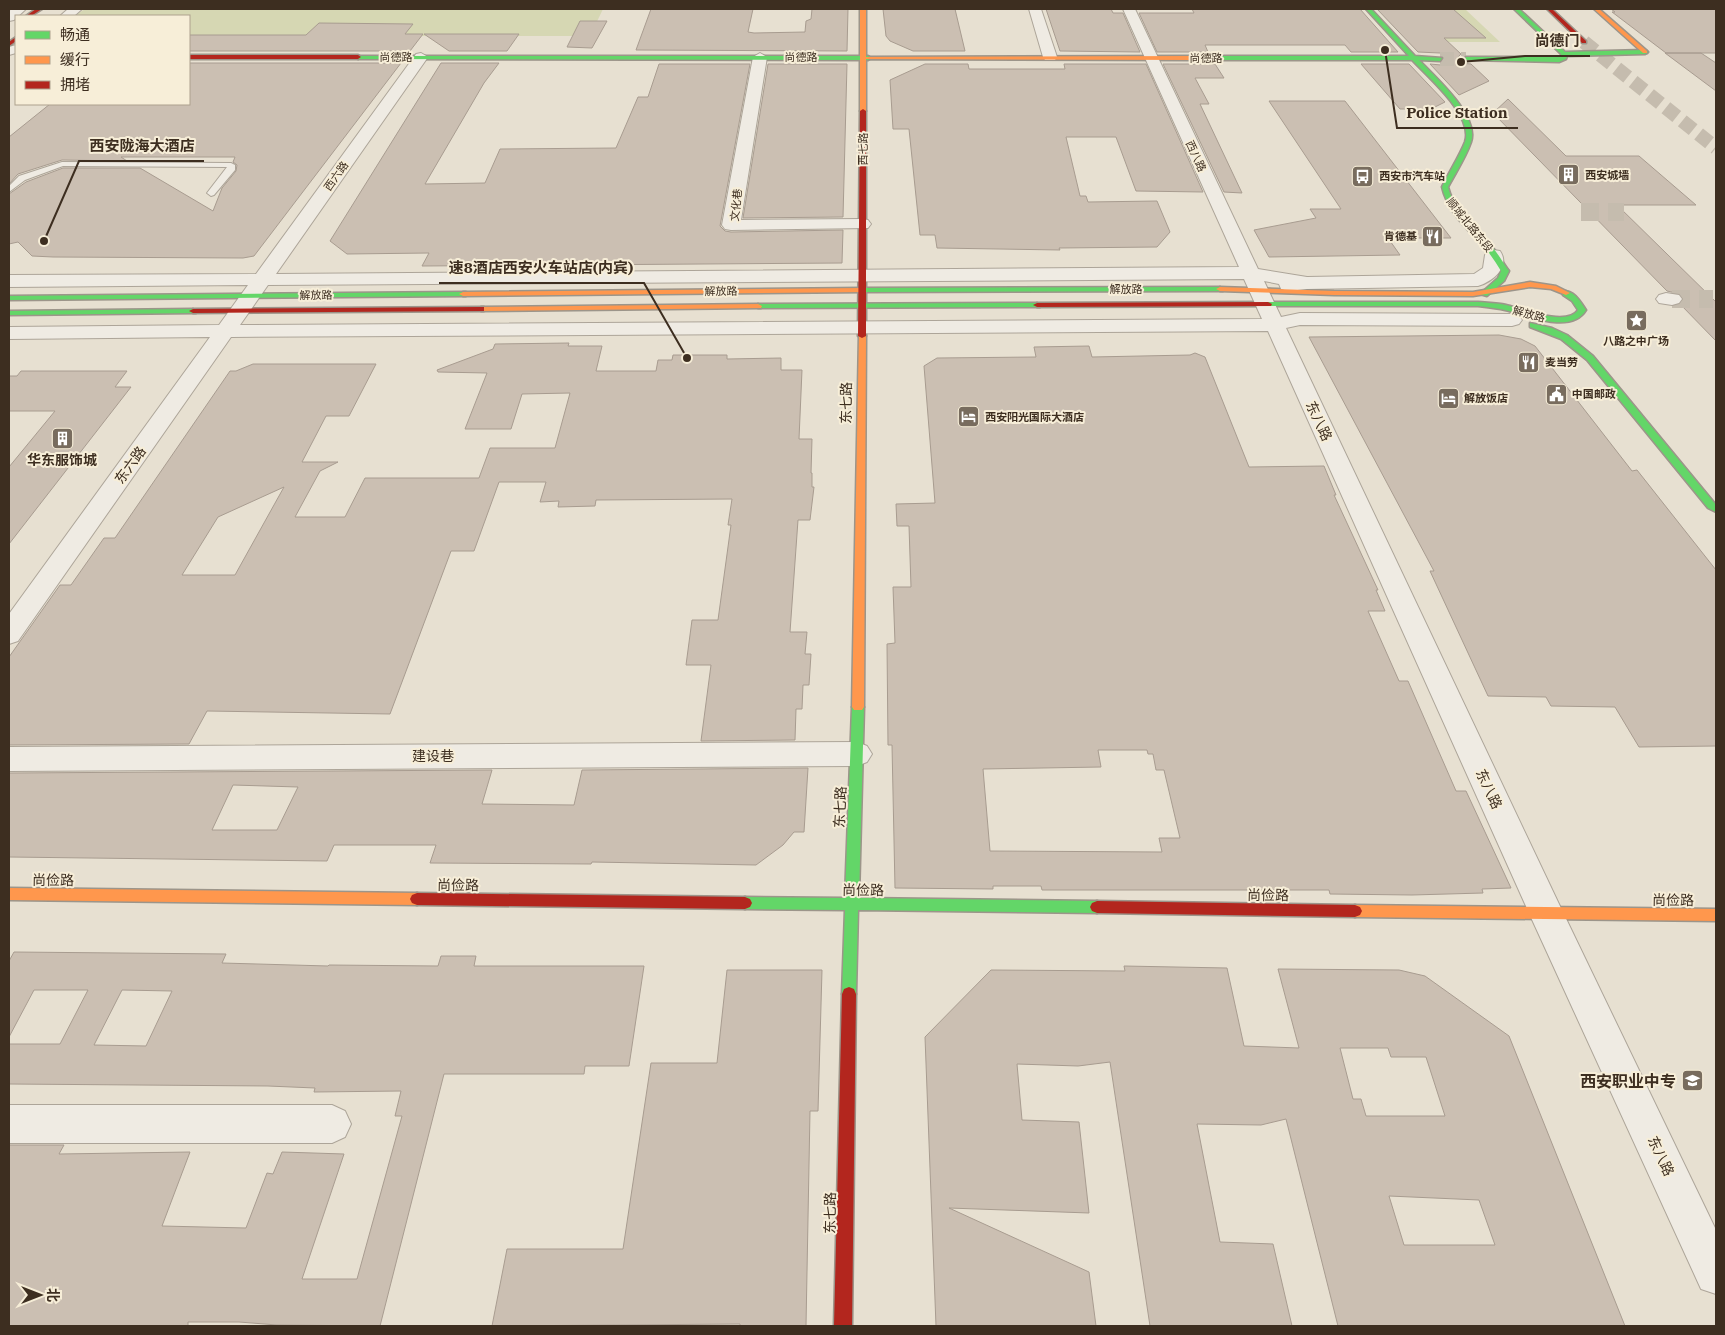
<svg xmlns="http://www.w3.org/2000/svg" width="1725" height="1335" font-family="'IBM Plex Serif','Noto Sans SC',serif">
  <rect width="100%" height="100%" fill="#e7e0d1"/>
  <path fill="#d6d7b3" d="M85 9H603L590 36H189V16H74Z
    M1414 9H1465L1500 42H1448Z"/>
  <path fill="#cbbfb2" stroke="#a89c90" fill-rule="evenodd" d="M651 9H753L748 32 754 33 805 32 806 21 811 19 812 9H848L847 51 636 50Z
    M883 9H955L965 51H913L890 41 886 36Z
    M1046 9H1111L1113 13H1123L1140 52 1060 51Z
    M1192 9H1360L1398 52H1351L1345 45H1205L1208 52H1157L1139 13H1194Z
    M1377 9H1453L1486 38H1444L1461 54 1457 58 1459 63 1471 64 1489 81 1459 95 1430 64 1441 65 1448 61V57L1440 53 1418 52Z
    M1611 9H1716V53H1666L1612 12H1615Z
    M580 21H607L592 48 567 47Z
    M319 23 413 24 405 34H423L410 51H189V35H306Z
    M424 34H519L507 51H449Z
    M1665 53H1701L1716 63V91Z
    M189 63H401L254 256 243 258 53 257 32 256 18 242 9 244V194L26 182 63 168H140L213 211 222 188 236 171 237 165 233 162 235 157H121L127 161 62 160 18 174 9 184V137L50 104H189Z
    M441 63H499L484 83 425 184 485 183 500 149 616 148 638 97H648L659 64H750L720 226 725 231 731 232 843 230 842 263 422 266 429 253 347 254 330 241Z
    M768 64H847L843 217 743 218Z
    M925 64H968L969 69H1065L1064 64H1146L1203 192 1136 191 1116 137H1066L1080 196H1086L1088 202 1157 201 1170 232 1157 247 1059 248 1060 250 937 248 935 235H920L909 129H893L890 80Z
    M1163 64H1215L1224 78H1195L1209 104H1200L1242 193 1224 192Z
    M1361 64H1409L1445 102 1431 109H1400Z
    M1508 99 1566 156H1639L1696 205H1617L1716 302V341L1680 304 1684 299 1680 294 1667 291 1493 113Z
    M1269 101H1345L1451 238H1388L1400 255 1269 257 1254 230 1316 218 1310 209H1341Z
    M1499 335 1521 339 1535 346 1632 471 1637 470 1716 570V746L1639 747 1615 707 1551 706 1546 697 1488 696 1430 571H1434L1309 337Z
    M569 343 568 346H602L596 371H656L658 360H672L673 355H727V359L781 358V370H802L799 439H812L811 473H812V487H814L810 520H798L790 632H807L805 654H811L809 685H803L802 709H796L795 740 701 741 711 665H686L692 620H718L731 525H728L732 499 596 500 595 506 558 507 559 501 540 502 546 482H499L474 551H451L390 714 207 711 189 744 9 745V657L60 585H71L104 538H115L230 371H236L253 364H376L349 416H326L302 462H338L320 471 295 517H345L365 478H479L490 448H555L570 393 522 394 511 429H465L487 373 438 372 437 370 493 349 495 344ZM284 487 235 575H182L218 517Z
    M1089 346 1092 357 1190 355 1195 353 1205 357 1249 467 1324 466 1336 495H1334L1378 590H1376L1385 611H1368L1399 681H1408L1456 791H1466L1511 888 1482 889 1483 893 1412 895 1330 894 1329 890H1042L1041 886H993V889L895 888 892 745H888L887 644 895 643 893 587H911L909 526H897L896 504 935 503 924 366 937 358 1036 357 1034 347ZM1098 750H1147L1148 754H1153L1156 770H1164L1180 838H1159L1162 852 990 851 983 769 1101 767Z
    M21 371H127L115 387H131L9 544V467L55 411H9V376H17Z
    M808 768 804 832H794L783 845 756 865 592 862 591 864 430 863 436 845H334L327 861 9 857V773L492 770 482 804 574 805 582 770ZM233 785 298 787 277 830H212Z
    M14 952 226 954 222 963 328 966 329 965 438 966 441 956H476L474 966H644L629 1066H585L584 1074H444L380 1326 277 1325 239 1322H188V1326H9V1145H64L59 1154 190 1152 162 1226 246 1228 267 1173 273 1174 282 1152 344 1154 302 1279H357L402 1116H395L401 1091 314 1092 315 1088 268 1086 9 1084V1044H60L88 990H34L9 1037V961ZM122 990 172 991 146 1046 94 1045Z
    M1124 966 1227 968 1244 1046 1299 1048 1278 969 1399 970 1425 976 1509 1036 1625 1326H1338L1286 1119 1261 1125 1197 1124 1220 1242 1273 1244 1292 1326H1150L1110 1062 1078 1066 1017 1064 1022 1120 1079 1122 1089 1213 949 1208 1089 1272 1096 1326H936L925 1037 991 970 1125 971ZM1340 1048H1388L1391 1057H1426L1445 1116H1366L1361 1099H1353ZM1389 1196 1479 1200 1495 1245H1404Z
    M727 970H822L818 1111H810L806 1326H740V1324L492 1326 507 1249H623L651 1063H717Z"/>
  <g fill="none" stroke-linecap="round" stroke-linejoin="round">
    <path stroke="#c5bcae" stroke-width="18" stroke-dasharray="18 9" stroke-linecap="butt" d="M1581 212H1624
      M1672 299H1713"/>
    <path stroke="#c5bcae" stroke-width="14" stroke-dasharray="14 7" stroke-linecap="butt" d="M1584 42 1716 148
      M1440 59H1466"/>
    <defs>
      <path id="lane" d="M62 162 231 163 235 165V170L214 195 211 196 207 193 227 167 63 166 25 180 9 192V186L19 176Z"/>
      <path id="street" d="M12 9H26L14 20 9 21V11Z
        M68 9H82L74 16H60Z
        M1029 9H1041L1057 57 1055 60H1045L1043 57Z
        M1123 9H1135L1258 269 1307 277 1474 274 1483 268 1485 255 1488 251 1494 250 1500 251C1511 267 1492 282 1478 286L1307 289 1288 291 1281 289 1279 284 1264 281 1281 317 1300 313 1512 314 1519 316 1522 320 1519 324 1512 326 1300 325 1286 328 1558 902 1716 1230V1294L1701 1289 1529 913 1268 331 231 337 18 641 9 644V614L210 337 9 339V327L219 325 248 285 9 287V275L256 274 416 54 421 53 428 57 276 274 1239 267ZM1244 279 1262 319 240 325 268 285Z
        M16 45V53L9 55V47Z
        M760 53 767 57 741 220 862 219 868 220 871 224 868 228 731 230 725 229 722 225 753 57Z
        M1666 293 1679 295 1682 299 1679 303 1672 305 1659 303 1656 299 1659 295Z
        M857 742 867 746 872 754 867 762 857 766 9 771V747Z
        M9 1105H332L345 1111 351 1124 345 1137 332 1143H9Z"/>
      <path id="fast" d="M1366 9H1371L1415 56 1442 58 1440 61 1419 60C1435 77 1480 116 1471 142 1466 157 1456 172 1448 187 1455 214 1476 227 1493 248 1499 255 1503 263 1509 271L1504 281 1487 296 1480 294 1498 278 1501 271C1496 263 1491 255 1485 248 1468 229 1448 213 1442 187 1449 172 1459 157 1465 142 1474 116 1428 77 1412 60H1200L1197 58 1200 56H1409Z
        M1514 9H1519L1565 52 1645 50 1648 52 1645 54 1567 56 1566 59 1559 62 1464 60 1466 57H1561V54Z
        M356 56H868L871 58 868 60 358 59Z
        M1220 287 1224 289 1223 291 863 292 859 290 863 288Z
        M1563 291C1575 291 1580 301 1586 310 1571 335 1527 315 1505 310 1497 308 1487 307 1478 306H1268L1264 304 1268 302H1478C1487 303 1497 303 1506 305 1522 309 1567 327 1578 310L1572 301 1563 295Z
        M463 292H466V296L9 300V296Z
        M1037 303 1041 305 1040 307 758 308 754 306 758 304Z
        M193 309 197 311 196 313 9 315V311Z
        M1530 323 1552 328 1567 335 1593 356 1716 505V512L1708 508 1587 360 1561 339 1530 327Z
        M858 702 862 704 864 707 859 898 1097 901 1102 903 1104 907 1102 911 1097 913 858 910 856 994 854 999 849 1001 844 999 842 994 845 910 745 909 740 907 738 903 740 899 745 897 845 898 852 707 854 704Z"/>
      <path id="slow" d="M860 9H866V57L1200 56 1203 58 1200 60 866 59V111L863 113 860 111Z
        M1594 9H1599L1647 51V53H1643Z
        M1530 282 1556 286 1570 293 1566 295 1551 289 1530 287 1473 296 1334 295 1220 291 1216 289 1220 287 1334 291 1473 292Z
        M863 288H866V292L463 296 459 294 463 292Z
        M758 304 762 306 761 308 481 311 477 309 481 307Z
        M859 334 866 336 864 707 862 710H854L852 707Z
        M9 888 417 893 422 895 424 899 422 903 417 905 9 900Z
        M1355 905 1716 909V921L1355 917 1350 915 1348 911 1350 907Z"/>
      <path id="jam" d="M36 9H42L31 16H26Z
        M1547 9H1552L1586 41V43H1582Z
        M16 37V41L9 46V42Z
        M189 55H358L361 57 358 59H189Z
        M863 109 866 111V336L862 338 858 336 860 111Z
        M1268 302 1272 304 1271 306 1037 307 1033 305 1037 303Z
        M481 307H484V311L193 313 189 311 193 309Z
        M417 893 745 897 750 899 752 903 750 907 745 909 417 905 412 903 410 899 412 895Z
        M1097 901 1355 905 1360 907 1362 911 1360 915 1355 917 1097 913 1092 911 1090 907 1092 903Z
        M849 987 854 989 856 994 852 1326H834L842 994 844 989Z"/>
    </defs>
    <use href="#lane" stroke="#ada599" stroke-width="2"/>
    <use href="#street" stroke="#ada599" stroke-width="2"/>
    <use href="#fast" stroke="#9c958a" stroke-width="3"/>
    <use href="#slow" stroke="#9c958a" stroke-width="3"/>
    <use href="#jam" stroke="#9c958a" stroke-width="3"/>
    <use href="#lane" fill="#efebe3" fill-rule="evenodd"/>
    <use href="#street" fill="#efebe3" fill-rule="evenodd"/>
    <use href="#fast" fill="#63d668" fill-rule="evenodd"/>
    <use href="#slow" fill="#ff974d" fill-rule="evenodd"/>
    <use href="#jam" fill="#b3261e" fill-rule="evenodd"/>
  </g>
  <defs>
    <symbol id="building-square" viewBox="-11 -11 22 22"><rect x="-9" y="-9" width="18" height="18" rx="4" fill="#786c5e" stroke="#f7eed8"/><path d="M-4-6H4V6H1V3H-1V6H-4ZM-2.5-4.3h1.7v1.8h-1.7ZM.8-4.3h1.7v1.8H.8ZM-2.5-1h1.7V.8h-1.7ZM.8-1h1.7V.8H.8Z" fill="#fff"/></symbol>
    <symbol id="bus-square" viewBox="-11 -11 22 22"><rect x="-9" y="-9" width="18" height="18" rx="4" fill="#786c5e" stroke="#f7eed8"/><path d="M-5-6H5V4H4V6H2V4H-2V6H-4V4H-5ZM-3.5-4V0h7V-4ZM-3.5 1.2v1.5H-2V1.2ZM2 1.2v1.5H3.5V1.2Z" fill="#fff"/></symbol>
    <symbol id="restaurant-square" viewBox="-11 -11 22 22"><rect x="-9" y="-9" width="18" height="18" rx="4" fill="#786c5e" stroke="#f7eed8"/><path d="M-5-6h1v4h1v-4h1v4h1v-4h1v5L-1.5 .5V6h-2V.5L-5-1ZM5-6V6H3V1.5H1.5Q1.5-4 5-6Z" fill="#fff"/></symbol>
    <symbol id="sight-square" viewBox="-11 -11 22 22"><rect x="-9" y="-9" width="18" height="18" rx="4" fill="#786c5e" stroke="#f7eed8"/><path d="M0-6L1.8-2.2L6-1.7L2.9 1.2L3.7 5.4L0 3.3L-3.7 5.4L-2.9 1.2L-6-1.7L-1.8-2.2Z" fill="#fff"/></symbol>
    <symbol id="civic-square" viewBox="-11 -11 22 22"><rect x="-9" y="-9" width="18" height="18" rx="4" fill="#786c5e" stroke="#f7eed8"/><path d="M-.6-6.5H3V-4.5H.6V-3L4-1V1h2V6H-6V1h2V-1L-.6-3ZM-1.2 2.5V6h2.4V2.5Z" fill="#fff"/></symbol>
    <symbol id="hotel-square" viewBox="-11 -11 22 22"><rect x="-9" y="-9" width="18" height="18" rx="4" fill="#786c5e" stroke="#f7eed8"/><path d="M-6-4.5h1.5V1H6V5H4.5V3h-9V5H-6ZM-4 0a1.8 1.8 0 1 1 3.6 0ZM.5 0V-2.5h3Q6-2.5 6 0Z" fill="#fff"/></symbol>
    <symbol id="university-square" viewBox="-11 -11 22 22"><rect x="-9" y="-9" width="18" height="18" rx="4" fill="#786c5e" stroke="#f7eed8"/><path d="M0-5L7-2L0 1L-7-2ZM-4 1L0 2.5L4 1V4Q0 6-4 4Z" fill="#fff"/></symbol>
  </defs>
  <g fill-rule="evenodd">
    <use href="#building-square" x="1556" y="162" width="25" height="25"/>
    <use href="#bus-square" x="1350" y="164" width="25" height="25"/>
    <use href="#restaurant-square" x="1420" y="224" width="25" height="25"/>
    <use href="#sight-square" x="1624" y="308" width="25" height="25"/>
    <use href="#restaurant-square" x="1516" y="350" width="25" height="25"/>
    <use href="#civic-square" x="1544" y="382" width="25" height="25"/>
    <use href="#hotel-square" x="1436" y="386" width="25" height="25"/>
    <use href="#hotel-square" x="956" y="404" width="25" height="25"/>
    <use href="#building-square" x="50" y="426" width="25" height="25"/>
    <use href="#university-square" x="1680" y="1068" width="25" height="25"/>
  </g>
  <g text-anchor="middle" stroke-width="4" stroke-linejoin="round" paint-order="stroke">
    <g font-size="11" fill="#3d2e20" stroke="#f7eed8">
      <text x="396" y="61">尚德路</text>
      <text x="801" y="61">尚德路</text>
      <text x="1206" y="62">尚德路</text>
      <text transform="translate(863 149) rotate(-90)" y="4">西七路</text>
      <text transform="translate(1196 156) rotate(65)" y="4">西八路</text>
      <text transform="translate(336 176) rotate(-55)" y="4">西六路</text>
      <text transform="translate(736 205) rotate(-84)" y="4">文化巷</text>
      <text transform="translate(1470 225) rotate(51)" y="4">顺城北路东段</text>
      <text x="1126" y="293">解放路</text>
      <text transform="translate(721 291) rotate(-1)" y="4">解放路</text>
      <text transform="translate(316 295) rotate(-1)" y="4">解放路</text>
      <text transform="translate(1529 314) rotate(15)" y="4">解放路</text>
    </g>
    <g font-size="11" font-weight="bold" fill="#3d2e20" stroke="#f7eed8" text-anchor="start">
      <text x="1585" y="179">西安城墙</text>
      <text x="1379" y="180">西安市汽车站</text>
      <text x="1417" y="240" text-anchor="end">肯德基</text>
      <text x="1636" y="345" text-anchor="middle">八路之中广场</text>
      <text x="1545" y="366">麦当劳</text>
      <text x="1572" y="398">中国邮政</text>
      <text x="1464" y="402">解放饭店</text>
      <text x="985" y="421">西安阳光国际大酒店</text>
    </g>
    <g font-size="14" fill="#3d2e20" stroke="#f7eed8">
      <text transform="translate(846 403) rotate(-89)" y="5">东七路</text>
      <text transform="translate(1319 421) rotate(65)" y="5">东八路</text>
      <text transform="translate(130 465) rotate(-54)" y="5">东六路</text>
      <text x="433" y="761">建设巷</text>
      <text transform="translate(1489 789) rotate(65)" y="5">东八路</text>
      <text transform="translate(840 807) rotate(-87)" y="5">东七路</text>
      <text transform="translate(53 880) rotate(1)" y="5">尚俭路</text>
      <text transform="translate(458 885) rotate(1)" y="5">尚俭路</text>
      <text transform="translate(863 890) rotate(1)" y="5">尚俭路</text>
      <text transform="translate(1268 895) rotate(1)" y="5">尚俭路</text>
      <text transform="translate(1673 900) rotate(1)" y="5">尚俭路</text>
      <text transform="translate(1661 1156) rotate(65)" y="5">东八路</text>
      <text transform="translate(830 1213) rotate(-89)" y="5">东七路</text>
    </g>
    <g font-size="14" font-weight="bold" fill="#3d2e20" stroke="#f7eed8">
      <text x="62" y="465">华东服饰城</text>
    </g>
    <g font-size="16" font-weight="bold" fill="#3d2e20" stroke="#f7eed8" text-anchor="end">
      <text x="1676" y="1087">西安职业中专</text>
    </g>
  </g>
  <path fill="none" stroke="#3d2e20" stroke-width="2" d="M1461 62L1525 56H1590M1385 50L1397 128H1518M44 241L79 161H204M687 358L644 283H439"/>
  <g fill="#3d2e20" stroke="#f7eed8" stroke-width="2">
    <circle cx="1461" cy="62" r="5"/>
    <circle cx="1385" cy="50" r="5"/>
    <circle cx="44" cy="241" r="5"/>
    <circle cx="687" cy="358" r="5"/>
  </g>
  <g font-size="15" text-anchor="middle" font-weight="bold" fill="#3d2e20" stroke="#f7eed8" stroke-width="4" stroke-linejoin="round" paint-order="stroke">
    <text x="1557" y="46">尚德门</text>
    <text x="1457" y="118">Police Station</text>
    <text x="142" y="151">西安陇海大酒店</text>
    <text x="541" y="273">速8酒店西安火车站店(内宾)</text>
  </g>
  <rect width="1725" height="1335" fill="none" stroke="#3d2e20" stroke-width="20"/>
  <rect x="15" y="15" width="175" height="90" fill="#f7eed8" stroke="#ada18e"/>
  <rect x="25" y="31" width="25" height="8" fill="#63d668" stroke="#ada18e"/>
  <text x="60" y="40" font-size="15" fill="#3d2e20">畅通</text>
  <rect x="25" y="56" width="25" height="8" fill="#ff974d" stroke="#ada18e"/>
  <text x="60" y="65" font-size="15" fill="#3d2e20">缓行</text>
  <rect x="25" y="81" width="25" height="8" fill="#b3261e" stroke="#ada18e"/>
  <text x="60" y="90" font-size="15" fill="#3d2e20">拥堵</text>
  <g transform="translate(40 1295) rotate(90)" stroke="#f7eed8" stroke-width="4" paint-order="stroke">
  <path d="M0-4L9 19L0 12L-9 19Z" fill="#3d2e20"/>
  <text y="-8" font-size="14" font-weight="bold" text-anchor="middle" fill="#3d2e20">北</text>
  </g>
</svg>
